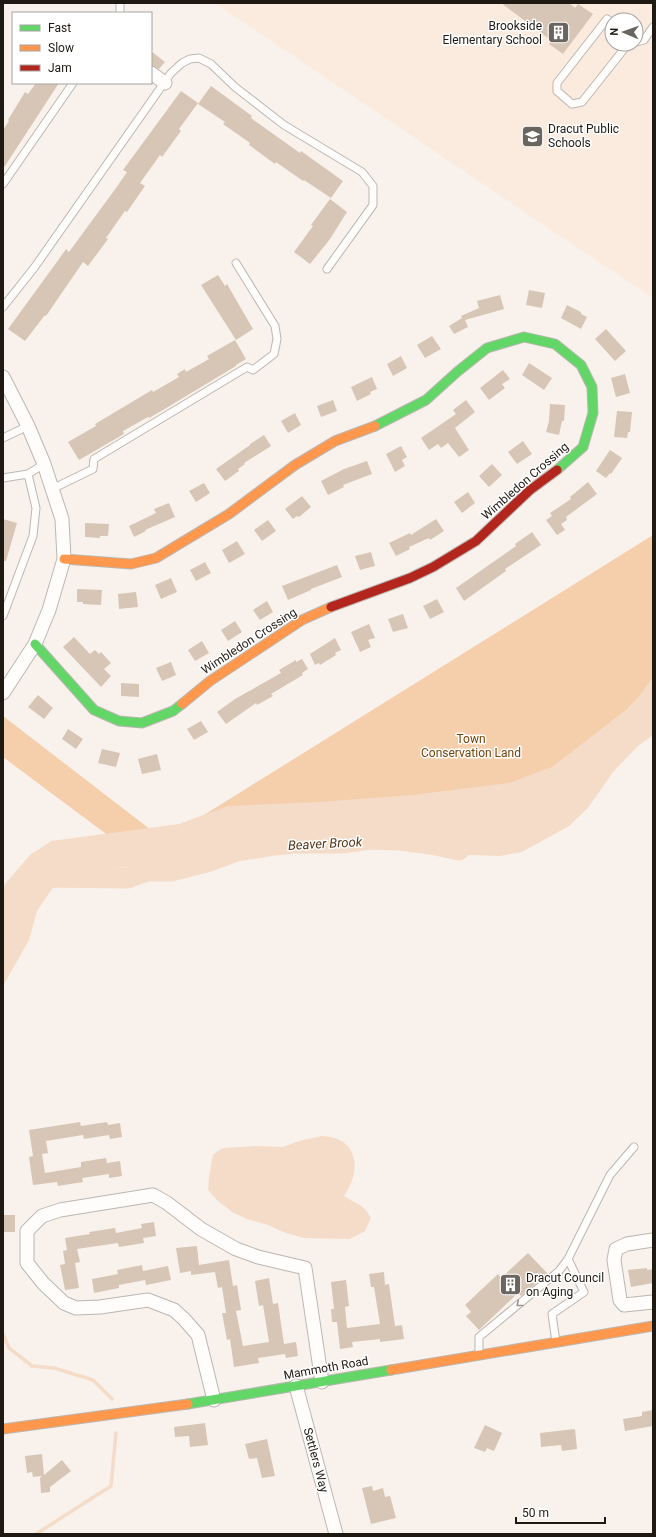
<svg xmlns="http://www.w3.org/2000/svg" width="656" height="1537" font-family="Roboto,sans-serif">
  <rect width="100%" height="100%" fill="#f9f2ec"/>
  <path fill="#fbebde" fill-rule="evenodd" d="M215 3H653V298L548 228ZM612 20H636V44H612Z"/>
  <path fill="#f5ceab" d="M653 535V695L504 826 342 820 145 863 3 757V716L164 840Z"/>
  <path fill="#f5dcc8" d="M653 677V735L638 746 613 772 588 808 569 826 522 852 500 856 466 855 437 847 425 840 385 831 330 834 314 840 303 839 237 856 134 867 95 868 70 874 52 889 37 911 29 940 3 986V890L5 884 30 855 51 841 179 824 228 806 319 802 412 795 509 783 552 767 626 710 641 694Z
    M321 1136C359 1137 362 1170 344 1196 358 1206 361 1201 371 1218L365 1231 350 1239 304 1238 283 1232 268 1225 247 1219 232 1212 217 1200 208 1190 209 1177 213 1155 219 1150 224 1148 256 1146 283 1147 299 1141Z"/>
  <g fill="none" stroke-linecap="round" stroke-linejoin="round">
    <path stroke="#f5dcc8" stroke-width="3.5" d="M3 1334 9 1348 32 1366 54 1368 93 1380 112 1399
      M36 1534 111 1486 116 1433"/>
    <path stroke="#f5dcc8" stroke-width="21" d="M38 878 41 877 128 878 147 871H171L210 861 237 851 275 845 294 843H341L371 839 399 840 431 844 459 850"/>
  </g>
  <path fill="#d7c6b5" d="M501 3H569L575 8 578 4 593 14 563 54 549 44 552 41Z
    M151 51 165 62 159 69 151 65Z
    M36 83H59L3 169V130L9 121 8 120 25 92 28 94Z
    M211 86 252 116 251 118 262 126 300 153 301 151 343 181 331 198 304 180 303 181 276 162 275 164 249 145 250 143 223 124 225 122 198 104Z
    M181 91 198 103 179 129 181 131 162 157 160 155 140 183 145 186 127 212 125 211 106 238 108 239 88 266 83 262 46 316 45 315 25 341 8 329 59 259 66 249 69 252 116 188 127 172 123 170Z
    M330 199 347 212 330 239 310 264 294 252 313 226 311 225Z
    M218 275 225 286 227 284 253 329 236 340 201 285Z
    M529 290 545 293 542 308 526 305Z
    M500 295 504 309 465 320 468 327 454 334 449 326 462 318 461 316 479 308 477 301Z
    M567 305 581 312V314L587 317 581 329 561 318Z
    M606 329 626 351 615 361 595 339Z
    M432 336 441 349 425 358 417 345Z
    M235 340 246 359 236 365V366L163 410 149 418 148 417 123 431 124 434 79 460 68 442 96 426 95 424 152 390 153 392 179 377 177 374 185 369 186 372 209 359 207 356Z
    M401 356 407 368 393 376 387 364Z
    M529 363 552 378 544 390 522 375Z
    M503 370 510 379 502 384 505 388 489 400 480 388Z
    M625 374 630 393 616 397 611 378Z
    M372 377 377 389 370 392 371 394 357 401 351 387Z
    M333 400 337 411 321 417 317 406Z
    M466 400 475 412 455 428 469 450 459 457 448 443 441 448 438 444 429 450 421 438 456 414 453 410Z
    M550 404 565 405 564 421H562L559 435 546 432 549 421Z
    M617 411 632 412 630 432H628L627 438 614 437Z
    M295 413 301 425 288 433 281 421Z
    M264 435 271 446 244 463 245 464 238 469 239 471 225 481 216 469 250 445V444Z
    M523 441 532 454 517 464 508 452Z
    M401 446 407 457 402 460 405 466 395 472 386 454Z
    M610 450 622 458 611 474 610 473 606 478 596 471Z
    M367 461 372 474 343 485 344 487 328 495 321 481 344 469Z
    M492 464 502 475 489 487 479 476Z
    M588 482 597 494 566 517 567 520 561 524 565 530 557 535 546 520 552 516 550 513 571 499 570 497Z
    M204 483 210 493 196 502 189 491Z
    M468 492 475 503 462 513 454 502Z
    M302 496 311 507 299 517 297 516 293 519 285 509Z
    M169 503 175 517 145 530 146 531 134 537 129 526 156 513 154 509Z
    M3 519 17 523 6 561H3Z
    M436 519 444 531 430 540 429 538 409 547 410 549 396 556 389 543 410 533 411 535Z
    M268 520 276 531 262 541 254 530Z
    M85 523 109 524 108 536H100V538L85 537Z
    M532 532 541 545 505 569 506 571 464 601 456 588 516 546 515 544Z
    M237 541 245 554 229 563 222 550Z
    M371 552 375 566 360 570 355 556Z
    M205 562 211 573 196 581 190 570Z
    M337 565 342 577 311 589V590L288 600 282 586Z
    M171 578 177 592 161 599 155 585Z
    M77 589 102 590 101 605 83 604V602H77Z
    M136 592 138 607 119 609 118 594Z
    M437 599 444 612 430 619 423 606Z
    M267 601 273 612 260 620 253 610Z
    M403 614 408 628 393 632 388 619Z
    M235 621 242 632 228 641 221 630Z
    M369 624 375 638 368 640 371 647 360 652 351 632Z
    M74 637 90 654 95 650 99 654 101 652 111 663 104 669 111 676 101 687 63 647Z
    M335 638 341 650 335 653 336 655 320 665 319 663 315 665 310 654Z
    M202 641 209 653 195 661 188 650Z
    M302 659 308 669 302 673 303 675 271 694 273 696 257 705 256 703 226 724 217 712 235 699 281 673 279 670 296 660V662Z
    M171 662 176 675 162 681 156 668Z
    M121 683 139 684V697L121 696Z
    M38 695 53 708 44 719 28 707Z
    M201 721 208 732 194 740 187 729Z
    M68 729 83 739 76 749 62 739Z
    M102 749 120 753 116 767 98 763Z
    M157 754 161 770 142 774 138 759Z
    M80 1122 81 1126 107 1122 108 1125 120 1123 122 1137 110 1139 109 1135 84 1139 83 1135 46 1141 48 1153 42 1154 45 1173 81 1167V1162L106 1158 107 1163 120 1161 122 1176 109 1178V1174L82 1178 83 1182 58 1186 57 1182 33 1185 29 1157 33 1156 29 1130Z
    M4 1215H15V1232H4Z
    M154 1222 156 1236 143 1238 144 1243 119 1247 118 1243 77 1249 80 1262 75 1263 79 1288 65 1290 60 1265 65 1264 63 1251 67 1250 65 1238 90 1234 89 1232 115 1228 116 1233 142 1228 141 1224Z
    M197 1246 199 1265 229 1260 233 1286 237 1285 241 1310 236 1311 243 1346 269 1342 263 1305 259 1306 255 1281 269 1278 273 1304 278 1303 284 1344 296 1342 298 1356 286 1358 285 1354 258 1358 259 1363 234 1367 230 1339 227 1340 222 1313H226L222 1287 218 1288 215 1272 191 1275V1271L180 1273 176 1248Z
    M528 1253 548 1274 521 1296 518 1293 479 1330 466 1316 471 1312 465 1305 498 1274 501 1278Z
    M142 1265 143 1271 168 1266 171 1280 146 1285 145 1280 119 1285V1288L94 1293 92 1279 118 1274 117 1270Z
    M647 1268V1270L653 1269V1283L631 1287 628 1270Z
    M384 1272 385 1285 389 1284 395 1326 402 1325 404 1339 380 1342V1339L352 1342 353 1347 340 1349 337 1322H332L331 1309H334L331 1282 346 1280 349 1306 345 1307 347 1328 380 1324 374 1287H371L369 1274Z
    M653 1410V1426L625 1431 623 1419 642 1416V1412Z
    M205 1423 208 1445 190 1447 189 1436 175 1437 174 1427Z
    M485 1425 502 1433 494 1451 487 1448 485 1452 474 1448Z
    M575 1429 577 1449 562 1451 561 1445 541 1447 540 1433Z
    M267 1439 275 1476 262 1478 257 1458 249 1459 245 1444Z
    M42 1454 44 1475 62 1460 71 1471 50 1487V1492L41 1493 40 1478 42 1476 33 1477 32 1472 27 1473 25 1456Z
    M372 1486 373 1491 383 1488 385 1497 390 1496 396 1518 371 1524 362 1488Z"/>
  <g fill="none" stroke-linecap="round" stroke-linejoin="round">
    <defs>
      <path id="lane" d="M120 13V3
        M612 22 607 19 557 83V91L572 104 582 102 628 44
        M636 42 644 40 653 27
        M3 184 73 83
        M3 307 34 268 171 73 182 63 190 59 199 58 211 64 235 87 284 125 362 172 373 186V205L327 269
        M3 438 28 426
        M3 478 28 474
        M52 489 93 469 94 459 247 367 253 370 274 354 277 339 275 326 236 263
        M3 616 33 536 36 508 28 474 44 464
        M556 1342 552 1314 584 1292 568 1259
        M479 1355V1337L559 1271 568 1259 610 1175 634 1147"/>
      <path id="street" d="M151 73 165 83
        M3 377 28 426 44 464 62 519 64 559 49 610 35 644 3 693
        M653 1240 627 1244 616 1249 614 1260 620 1300 624 1305 653 1302
        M296 1386 336 1534
        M214 1400 198 1335 184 1319 174 1310 148 1300 100 1307 76 1308 64 1303 43 1283 27 1263V1231L42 1216 60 1210 153 1195 167 1203 201 1229 236 1249 258 1257 305 1268 322 1382"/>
      <path id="fast" d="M375 426 426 400 457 372 487 348 524 337 555 344 581 365 592 387 593 413 583 447 557 470
        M35 644 94 710 119 721 142 723 173 711 182 704
        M188 1404 391 1370"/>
      <path id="slow" d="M64 559 131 564 156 558 229 514 295 465 335 441 375 426
        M182 704 210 681 302 620 331 607
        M391 1370 653 1326
        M3 1429 188 1404"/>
      <path id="jam" d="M331 607 410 578 433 567 476 541 530 490 557 470"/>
    </defs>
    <use href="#lane" stroke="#bcb6b1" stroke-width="9"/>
    <use href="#street" stroke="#bcb6b1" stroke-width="15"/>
    <use href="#fast" stroke="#bcb6b1" stroke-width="11"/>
    <use href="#slow" stroke="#bcb6b1" stroke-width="11"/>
    <use href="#jam" stroke="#bcb6b1" stroke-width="11"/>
    <use href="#lane" stroke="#fefdfc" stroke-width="7"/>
    <use href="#street" stroke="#fefdfc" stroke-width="13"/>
    <use href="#fast" stroke="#63d668" stroke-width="9"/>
    <use href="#slow" stroke="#ff974d" stroke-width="9"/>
    <use href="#jam" stroke="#b3261e" stroke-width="9"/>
  </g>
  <defs><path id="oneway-chevron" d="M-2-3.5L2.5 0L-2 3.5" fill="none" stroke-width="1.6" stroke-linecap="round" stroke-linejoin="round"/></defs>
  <use stroke="#9a9694" href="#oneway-chevron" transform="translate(519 1304) rotate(141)"/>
  <defs>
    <symbol id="building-square" viewBox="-11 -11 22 22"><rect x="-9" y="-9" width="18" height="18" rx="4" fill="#6b6560" stroke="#fff"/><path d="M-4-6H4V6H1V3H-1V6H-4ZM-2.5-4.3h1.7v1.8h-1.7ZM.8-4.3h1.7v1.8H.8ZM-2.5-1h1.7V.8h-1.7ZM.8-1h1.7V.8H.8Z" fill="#fff"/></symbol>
    <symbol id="school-square" viewBox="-11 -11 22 22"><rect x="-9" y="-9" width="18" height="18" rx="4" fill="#6b6560" stroke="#fff"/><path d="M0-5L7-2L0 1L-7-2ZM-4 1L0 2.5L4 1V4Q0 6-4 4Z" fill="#fff"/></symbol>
  </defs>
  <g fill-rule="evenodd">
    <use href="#building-square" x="546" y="20" width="25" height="25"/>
    <use href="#school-square" x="520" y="124" width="25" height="25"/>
    <use href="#building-square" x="498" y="1272" width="25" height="25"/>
  </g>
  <g text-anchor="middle" stroke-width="3" stroke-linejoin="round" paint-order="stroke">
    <g font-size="12" fill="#1f1914" stroke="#fff" text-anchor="start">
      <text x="542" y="30" text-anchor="end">Brookside<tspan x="542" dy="14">Elementary School</tspan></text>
      <text x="548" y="133">Dracut Public<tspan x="548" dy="14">Schools</tspan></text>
      <text x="526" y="1282">Dracut Council<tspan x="526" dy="14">on Aging</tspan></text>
    </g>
    <g font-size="12" fill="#1f1914" stroke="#fff">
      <text transform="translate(525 481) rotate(-41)" y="4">Wimbledon Crossing</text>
      <text transform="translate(249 641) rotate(-33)" y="4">Wimbledon Crossing</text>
      <text transform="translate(326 1368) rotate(-10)" y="4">Mammoth Road</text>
      <text transform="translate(316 1460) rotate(75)" y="4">Settlers Way</text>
    </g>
    <g font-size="12" fill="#744206" stroke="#fff">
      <text x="471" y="743">Town<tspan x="471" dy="14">Conservation Land</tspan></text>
    </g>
    <g font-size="13" font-style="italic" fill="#543516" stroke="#fff">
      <text transform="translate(325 843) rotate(-3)" y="5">Beaver Brook</text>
    </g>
  </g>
  <rect width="656" height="1537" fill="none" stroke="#1f1914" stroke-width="8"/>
  <rect x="12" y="12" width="140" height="72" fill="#ffffff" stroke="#a5a3a1"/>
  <rect x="20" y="25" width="20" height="6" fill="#63d668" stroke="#a5a3a1"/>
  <text x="48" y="32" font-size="12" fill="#1f1914">Fast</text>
  <rect x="20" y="45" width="20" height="6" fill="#ff974d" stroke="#a5a3a1"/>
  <text x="48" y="52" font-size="12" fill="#1f1914">Slow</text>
  <rect x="20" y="65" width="20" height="6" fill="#b3261e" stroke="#a5a3a1"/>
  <text x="48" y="72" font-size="12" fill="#1f1914">Jam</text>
  <g transform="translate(624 32) rotate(272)"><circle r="19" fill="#ffffff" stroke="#a5a3a1"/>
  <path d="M0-3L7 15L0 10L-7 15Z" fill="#6b6560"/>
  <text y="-6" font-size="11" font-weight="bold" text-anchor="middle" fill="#1f1914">N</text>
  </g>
  <path d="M516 1517v6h89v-6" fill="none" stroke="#1f1914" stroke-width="2"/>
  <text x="522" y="1517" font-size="12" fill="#1f1914" stroke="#ffffff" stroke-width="3" paint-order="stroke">50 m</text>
</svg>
